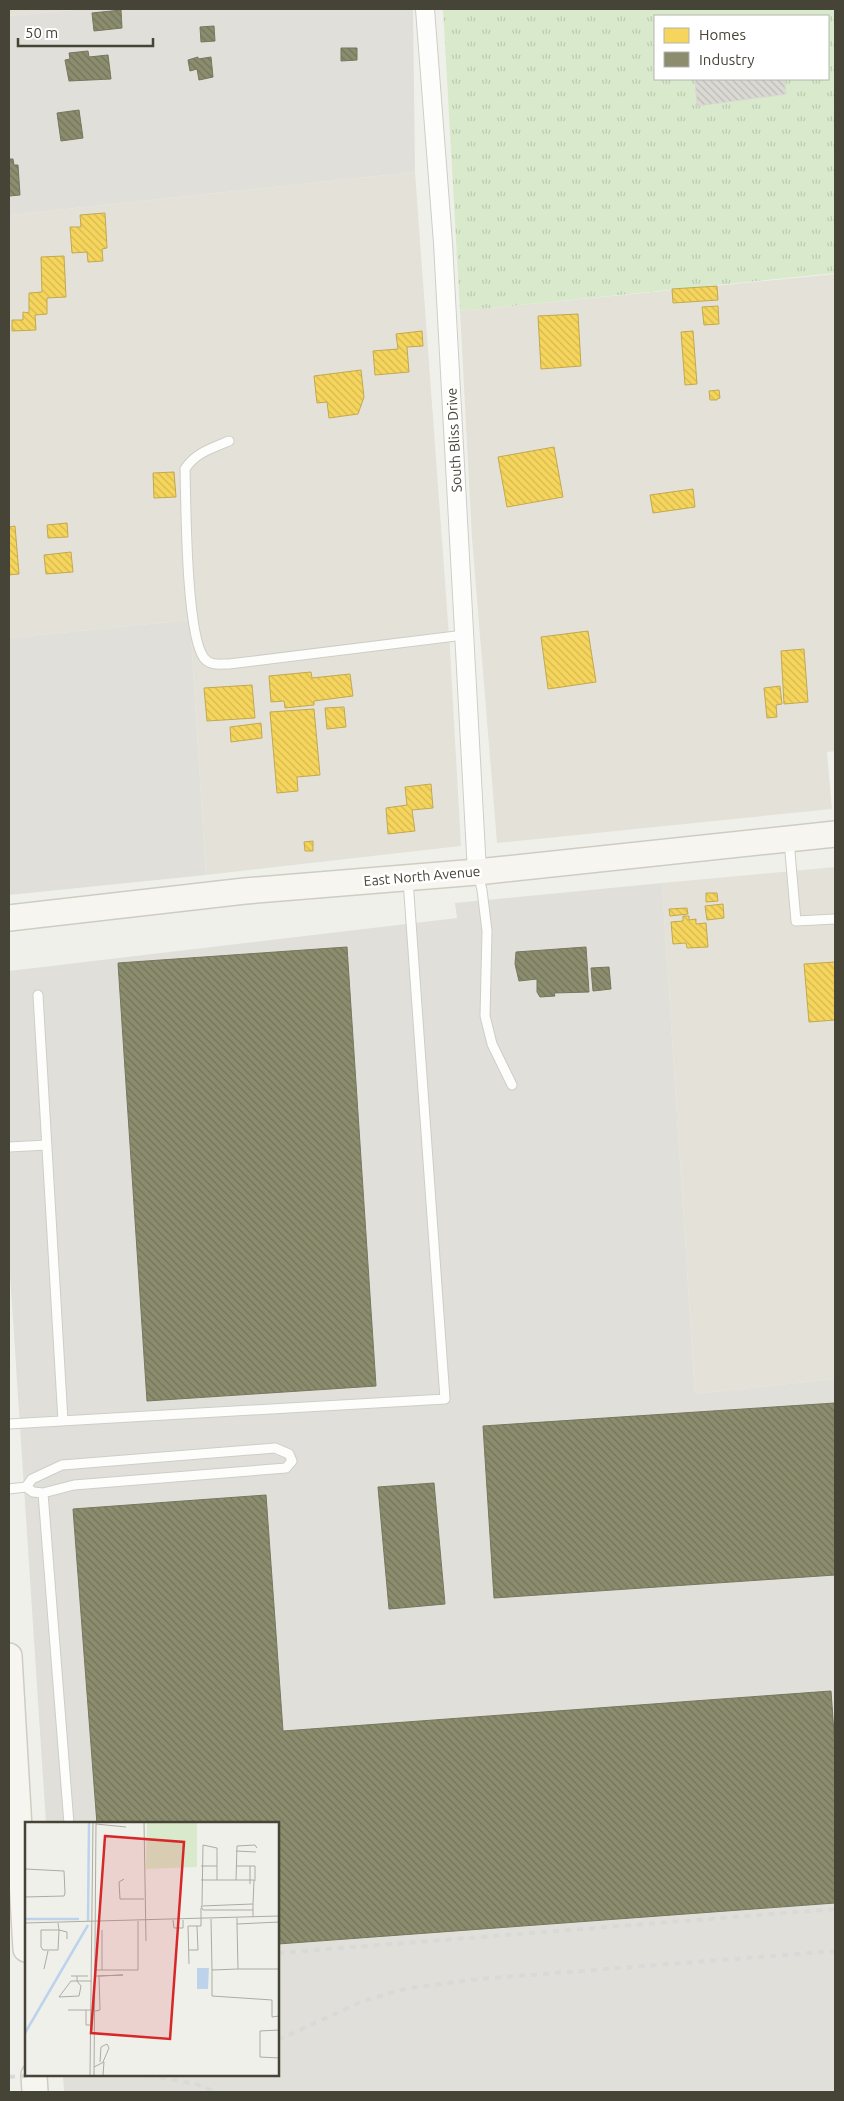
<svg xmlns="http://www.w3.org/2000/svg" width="844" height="2101" font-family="Ubuntu,sans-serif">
  <defs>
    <pattern id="grass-tufts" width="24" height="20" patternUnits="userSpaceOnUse" patternTransform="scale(1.25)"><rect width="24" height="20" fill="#d9eacc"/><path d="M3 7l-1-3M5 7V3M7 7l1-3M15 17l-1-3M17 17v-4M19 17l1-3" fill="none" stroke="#bccab0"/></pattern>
    <pattern id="homes-back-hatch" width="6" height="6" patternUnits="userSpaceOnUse" patternTransform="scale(1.25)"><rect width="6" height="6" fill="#f6d55c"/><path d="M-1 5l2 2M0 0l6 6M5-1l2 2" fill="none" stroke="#d4b851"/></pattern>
    <pattern id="industry-back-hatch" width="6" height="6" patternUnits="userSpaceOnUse" patternTransform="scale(1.25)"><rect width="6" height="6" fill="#8c8c6e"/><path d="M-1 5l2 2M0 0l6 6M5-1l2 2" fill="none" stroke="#74745b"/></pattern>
    <pattern id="building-back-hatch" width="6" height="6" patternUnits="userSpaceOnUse" patternTransform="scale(1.25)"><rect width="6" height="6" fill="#dad9d3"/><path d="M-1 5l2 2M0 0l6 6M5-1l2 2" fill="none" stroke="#bcbbb6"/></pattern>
  </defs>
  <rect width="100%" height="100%" fill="#f0f0eb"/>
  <path fill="#e4e2d8" d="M9 9H83L9 16Z
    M415 172 450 649 461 846 206 875 190 620 9 638V215Z
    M835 274V751L827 752 832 809 497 843 472 539 460 311Z
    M835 867V1379L695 1394 662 883Z"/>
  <path fill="#e0dfd9" d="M83 9H413L415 172 9 215V16Z
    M190 620 206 875 9 895V638Z
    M662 883 695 1394 835 1379V2092H64L63 2075H278V1824L46 1823 9 1259V971L457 918 455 903Z"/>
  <path fill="url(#grass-tufts)" fill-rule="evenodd" d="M443 9H835V273L460 311ZM655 16H828V79H655Z"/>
  <path fill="url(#homes-back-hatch)" stroke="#c1a951" d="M105 213 107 248 102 249 103 261 88 262 87 252 72 253 70 227H81L80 215Z
    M64 256 66 297 47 298V314L35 315 36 330 12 331V320H23V312L29 313V293L42 292 41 257Z
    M717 286 718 300 673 303 672 289Z
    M718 306 719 324 704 325 702 307Z
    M578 314 581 366 541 369 538 316Z
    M422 331 423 346 407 347 409 372 375 375 373 351 398 349 396 334Z
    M693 331 697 384 685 385 681 332Z
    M361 370 364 397 358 414 329 418 327 402 317 403 314 376Z
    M719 390 720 398 717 399V400H710L709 391Z
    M554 447 563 497 507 507 498 457Z
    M174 472 176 497 154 498 153 473Z
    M693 489 695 507 653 513 650 495Z
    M67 523 68 537 48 538 47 525Z
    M15 526 19 574 9 575V527Z
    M71 552 73 572 46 574 44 555Z
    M588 631 596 682 548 689 541 637Z
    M804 649 808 702 784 704 781 651Z
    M311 672 312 678 350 674 353 696 314 701V705L285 708 284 701 271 702 269 676Z
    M252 685 255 718 207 721 204 688Z
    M780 686 782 704 776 705 777 717 767 718 764 688Z
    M344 707 346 727 327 729 325 708Z
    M314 709 320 775 297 777 298 791 277 793 270 712Z
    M261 723 262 738 231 742 230 727Z
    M431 784 433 808 412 810 415 831 388 834 386 808 407 805 405 787Z
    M313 841V851H305L304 842Z
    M706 893H717L718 901 706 902Z
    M723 904 724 918 707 920 705 906Z
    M687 908 688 914 670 916 669 909Z
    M683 916H689V920L696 919V924L706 923 708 947 687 948 686 943 673 944 671 922 683 921Z
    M835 962V1020L809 1022 804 964Z"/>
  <path fill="url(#industry-back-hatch)" stroke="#77765e" d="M121 10 122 28 94 31 92 13Z
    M214 26 215 41 201 42 200 27Z
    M341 48H357V60L341 61Z
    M88 51 89 57 108 55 111 79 69 81 65 60 70 59 69 53Z
    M198 57V59L211 57 213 77 199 80 197 69 190 71 188 60Z
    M79 110 83 138 61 141 57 113Z
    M9 159H13L14 165H18L20 195 9 196Z
    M347 947 376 1386 147 1401 118 963Z
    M586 947 589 992 554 993 555 996 540 997 537 992V979L519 981 515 964 516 952Z
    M609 967 611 989 593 991 591 968Z
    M835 1403V1575L494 1598 483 1426Z
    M434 1483 445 1604 389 1609 378 1487Z
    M266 1495 283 1731 831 1691 835 1747V1903L278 1944V1824H97L73 1509Z"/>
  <path fill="url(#building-back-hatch)" stroke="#d9d7d1" d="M695 79H784L786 94 697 106Z"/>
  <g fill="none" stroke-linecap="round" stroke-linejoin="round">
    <defs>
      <path id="lane" d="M229 441C212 448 195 453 185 469 186 505 186 634 204 658 210 666 220 664 229 664L464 635
        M789 841 796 921 835 919
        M478 874 482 890 487 931 485 1016 492 1044 512 1085
        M38 995 63 1421
        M9 1147 47 1145
        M9 1424 445 1399 408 880
        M9 1489 26 1487 33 1492 43 1493 74 1485 286 1468 292 1461 289 1454 275 1448 62 1465 32 1479 26 1487
        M43 1493 69 1824"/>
      <path id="street" d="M425 9 443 243 477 872"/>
      <path id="secondary" d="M9 918 245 891 477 872 835 834
        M9 1656 26 1949
        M34 2075 35 2092"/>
    </defs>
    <use href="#lane" stroke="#cecec8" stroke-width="11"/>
    <use href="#street" stroke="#cecec8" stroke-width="20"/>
    <use href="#secondary" stroke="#cfcdc2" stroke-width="28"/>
    <use href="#lane" stroke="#fdfdfc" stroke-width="9"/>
    <use href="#street" stroke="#fdfdfc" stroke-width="18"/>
    <use href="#secondary" stroke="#f6f5ef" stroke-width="25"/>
    <path stroke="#d9d9d8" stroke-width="4" stroke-dasharray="6 6" stroke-linecap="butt" d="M278 1953 835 1909
      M278 2040 363 2001 409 1988 479 1979 835 1951
      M148 2075 196 2084 215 2092
      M9 2077 37 2075"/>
  </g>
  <g text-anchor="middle" stroke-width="5" stroke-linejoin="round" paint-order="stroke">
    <g font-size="14" fill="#464337" stroke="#fff">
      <text transform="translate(454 440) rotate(-93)" y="5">South Bliss Drive</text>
      <text transform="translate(422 876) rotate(-5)" y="5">East North Avenue</text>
    </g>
  </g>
  <g transform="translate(25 1822)">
    <rect width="254" height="254" fill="#f0f0eb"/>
    <path d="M122 0H172V45L121 47Z" fill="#d9eacc"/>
    <path d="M172 146H184L183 167H172Z" fill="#bdd3ec"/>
    <path fill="none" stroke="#bdd3ec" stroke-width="2.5" d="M0 97H54M63 99 64 0M0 211 63 103"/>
    <path fill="none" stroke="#acaba3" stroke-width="1" d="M119 0 121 119M71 2 101 5M211 29 231 30M176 44H192M211 44H225V62M225 44H230V59M0 47 39 49 40 71 39 74 0 75M99 57 94 60 95 77H119M176 58H229L228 82M211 58 212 24 230 23 232 26M177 83 178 23 192 26V58M228 88H178L176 84 228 82V95M212 96V102L254 100M186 97 187 148 213 147M148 98 149 106H158V98M0 101 254 94M33 101 34 108 33 128H18L16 125V108H34L42 110V117M212 102 213 147H254M164 128H173L172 104M164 142 163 104H176V86M19 147 23 129M70 148H113V99M77 148V108M187 148V174L247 178V195L254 194M46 154H63M52 154V159L56 164 54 174 34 175 46 159H66M70 154H74L98 153 73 154M43 188H66M61 188V203H66M70 189 75 188 74 154M254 208 235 209V235L254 236M75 240 76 225 82 222 84 226 78 240M69 245 79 240 78 253M65 253 68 0M69 253 71 0"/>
    <path fill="#d62828" fill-opacity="0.15" stroke="#d62828" stroke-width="2.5" d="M80 14 159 20 145 217 66 211Z"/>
    <rect width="254" height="254" fill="none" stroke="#464337" stroke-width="2.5"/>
  </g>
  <rect width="844" height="2101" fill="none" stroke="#464337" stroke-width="20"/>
  <rect x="654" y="15" width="175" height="65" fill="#ffffff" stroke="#b5b4af"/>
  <rect x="664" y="28" width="25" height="15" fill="#f6d55c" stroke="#b5b4af"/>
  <text x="699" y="40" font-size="15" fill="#464337">Homes</text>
  <rect x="664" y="52" width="25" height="15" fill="#8c8c6e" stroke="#b5b4af"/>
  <text x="699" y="65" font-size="15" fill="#464337">Industry</text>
  <path d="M18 38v8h135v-8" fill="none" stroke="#464337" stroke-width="2.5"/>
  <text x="25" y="38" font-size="15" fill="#464337" stroke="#ffffff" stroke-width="4" paint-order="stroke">50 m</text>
</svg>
